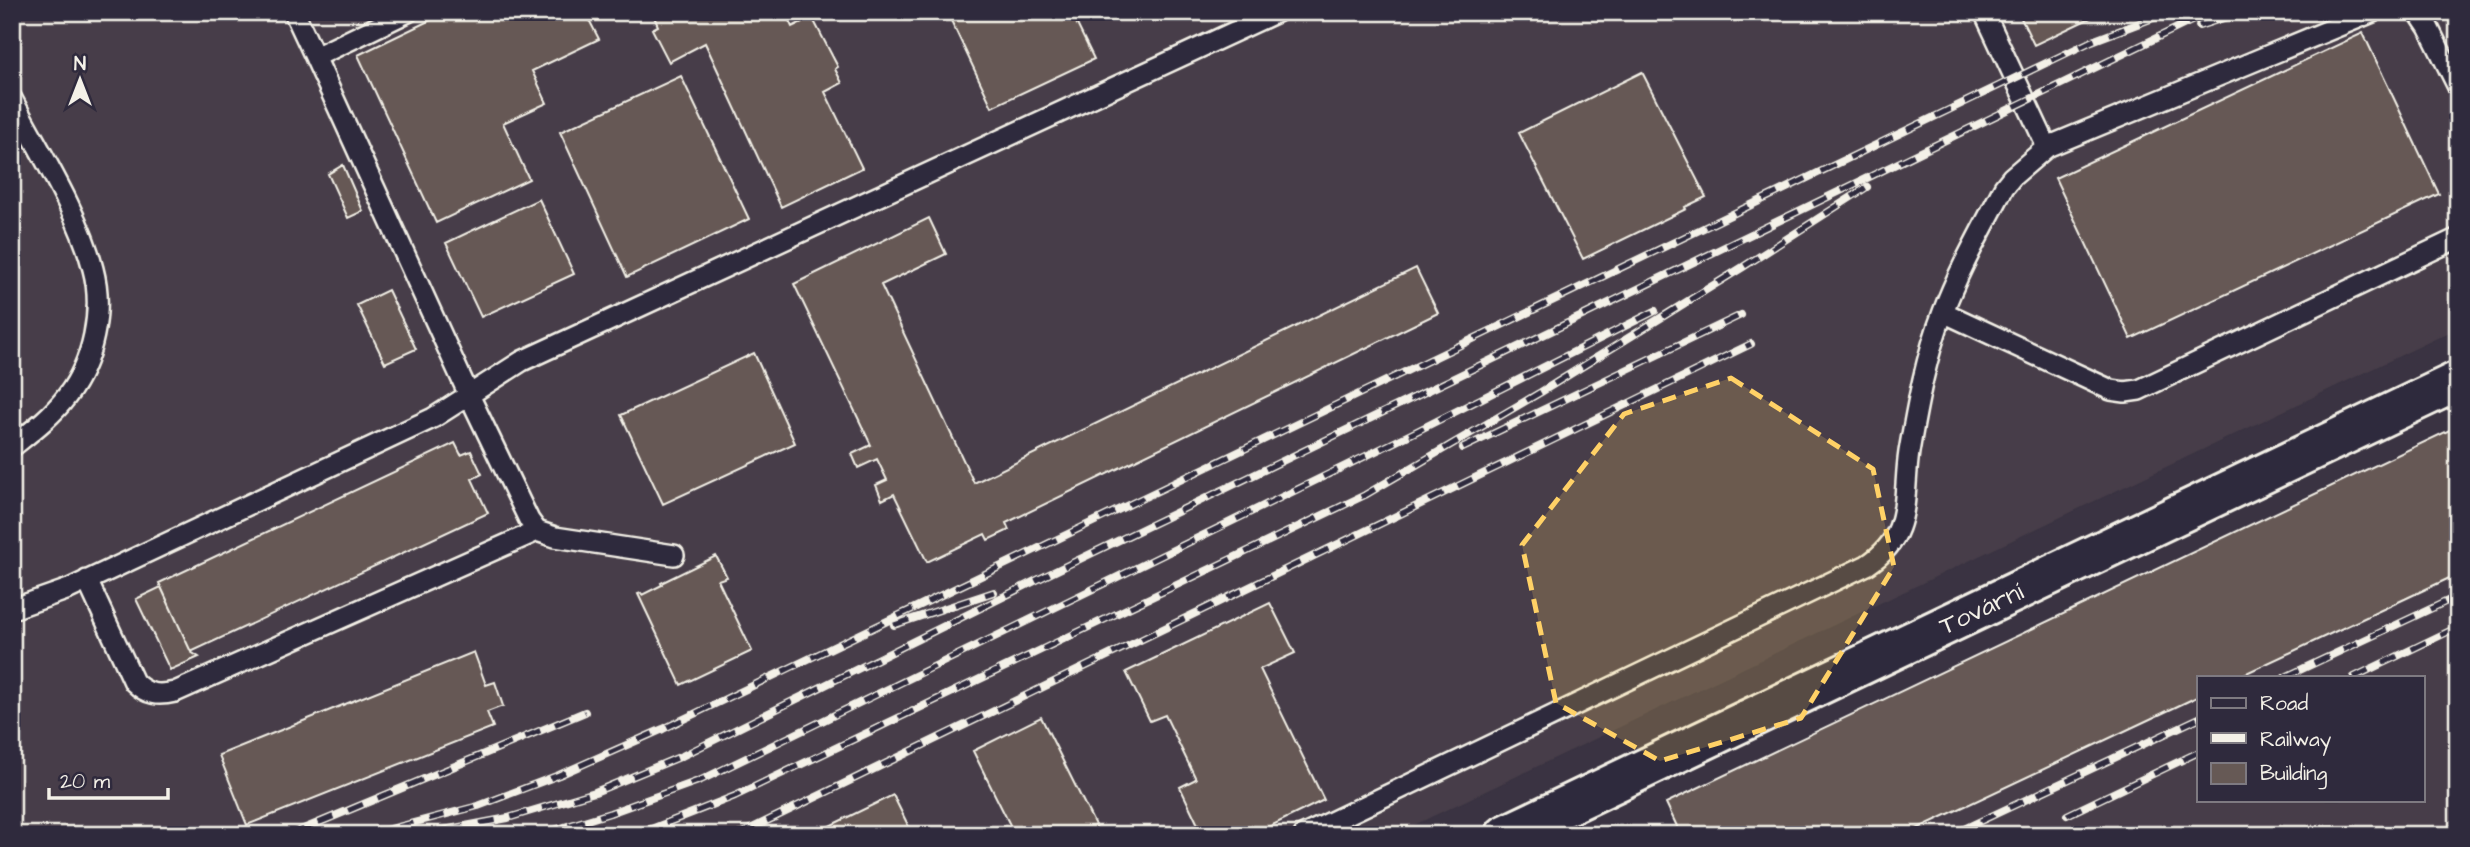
<svg xmlns="http://www.w3.org/2000/svg" width="2470" height="847" font-family="'Architects Daughter',sans-serif">
  <rect width="100%" height="100%" fill="#3a3342"/>
  <filter id="ink" filterUnits="userSpaceOnUse"><feTurbulence type="fractalNoise" baseFrequency=".0143" numOctaves="2"/><feDisplacementMap in="SourceGraphic" scale="14" xChannelSelector="R" yChannelSelector="G"/><feConvolveMatrix kernelMatrix="1 2 1 2 8 2 1 2 1" color-interpolation-filters="sRGB"/></filter>
  <g filter="url(#ink)">
    <path fill="#473e48" d="M12 12H2458V328L1393 835H12Z
      M2458 574V835H1904L2199 696V800H2423V677H2238Z"/>
    <path fill="#665955" stroke="#f4f1e8" stroke-width="2" d="M447 12H585L599 39 532 71 547 103 503 123 529 179 436 223 358 55Z
      M652 12H785L792 27 812 17 838 67 835 69 842 83 825 92 862 168 781 207 705 43 669 62 652 29 658 26Z
      M947 12H1071L1094 59 992 107Z
      M2018 12H2103L2034 45Z
      M2363 33 2439 194 2131 339 2055 178Z
      M1642 72 1706 197 1685 207 1686 209 1583 259 1519 133Z
      M681 76 749 219 627 277 560 132Z
      M343 165 363 211 348 218 328 174Z
      M539 199 574 274 481 317 446 243Z
      M929 218 946 254 881 285 974 483 1416 268 1438 313 1006 523 1009 530 988 540 985 534 927 562 894 494 882 500 876 485 887 480 877 459 858 468 852 454 871 445 794 284Z
      M388 290 416 349 385 363 357 305Z
      M754 353 795 443 663 504 621 415Z
      M2458 426V574L2238 677H2199V696L1904 835H1681L1666 803Z
      M455 443 461 455 471 451 482 474 472 479 488 513 191 652 159 583Z
      M716 556 727 577 718 580 752 651 681 685 638 594 641 593 642 595 662 585 661 583Z
      M161 587 191 652 199 657 170 670 136 599Z
      M1270 603 1295 653 1260 669 1324 800 1252 835H1203L1180 787 1196 779 1165 715 1150 721 1126 672Z
      M474 652 486 685 495 682 503 706 487 712 493 727 247 825 219 755Z
      M1041 717 1100 835H1015L973 751Z
      M893 795 913 835H811Z"/>
    <g fill="none" stroke-linecap="round" stroke-linejoin="round">
      <defs>
        <path id="lane" d="M294 12 315 57
          M1984 12 2047 147
          M2418 12 2428 27 2458 87
          M12 99C39 151 79 213 93 269 104 310 93 362 67 396 52 416 32 431 12 447
          M1943 312 2111 390 2125 392 2139 390 2458 238
          M537 531 529 520 469 395 522 361 1277 12
          M87 580 134 682C147 695 158 696 175 692L537 531 555 537 674 555
          M12 609 69 589 433 418 469 395 315 57 408 12
          M1304 835 1867 565C1913 535 1902 499 1909 452 1917 405 1926 356 1943 312 1959 269 1983 228 2004 187L2012 177 2047 147 2373 12"/>
        <path id="secondary" d="M1505 835 2458 381"/>
      </defs>
      <use href="#lane" stroke="#f4f1e8" stroke-width="24"/>
      <use href="#secondary" stroke="#f4f1e8" stroke-width="44"/>
      <use href="#lane" stroke="#2f2a3d" stroke-width="19"/>
      <use href="#secondary" stroke="#2f2a3d" stroke-width="38"/>
      <defs>
        <path id="rail" d="M2199 26 2242 12
          M1463 448 1741 315
          M894 625 994 592
          M2285 677 2458 596
          M2354 677 2458 627
          M2067 815 2199 752
          M289 835 585 712
          M367 835 478 806 559 775 663 729 2015 78 2092 41 2169 12
          M417 835 508 818 595 792 682 756 1047 575 2210 12
          M538 835 610 813 701 780 1413 433 1655 311
          M636 835 735 796 1365 495 1541 392 1743 267 1867 187
          M738 835 1751 344
          M1951 835 2199 718
          M2440 835 2458 827"/>
      </defs>
      <use href="#rail" stroke="#f4f1e8" stroke-width="8"/>
      <use href="#rail" stroke="#2f2a3d" stroke-width="5" stroke-dasharray="16" stroke-linecap="butt"/>
    </g>
  </g>
  <path fill="#ffd166" fill-opacity="0.2" stroke="#ffd166" stroke-width="5" stroke-dasharray="14 9" stroke-linejoin="round" d="M1731 378 1873 469 1894 567 1801 718 1660 761 1556 703 1522 545 1624 414Z"/>
  <g text-anchor="middle" stroke-width="7" stroke-linejoin="round" paint-order="stroke">
    <g font-size="26" fill="#f4f1e8" stroke="#2f2a3d">
      <text transform="translate(1981 608) rotate(-25)" y="9">Tovární</text>
    </g>
  </g>
  <rect width="2470" height="847" fill="none" stroke="#2f2a3d" stroke-width="42"/>
  <rect x="21" y="21" width="2428" height="805" fill="none" stroke="#f4f1e8" stroke-width="2.5" filter="url(#ink)"/>
  <rect x="2197" y="676" width="228" height="126" fill="#2f2a3d" stroke="#7e7a81" stroke-width="2"/>
  <rect x="2211" y="698" width="35" height="10" fill="#2f2a3d" stroke="#7e7a81" stroke-width="2"/>
  <text x="2260" y="710" font-size="21" fill="#f4f1e8">Road</text>
  <rect x="2211" y="733" width="35" height="10" fill="#f4f1e8" stroke="#7e7a81" stroke-width="2"/>
  <text x="2260" y="746" font-size="21" fill="#f4f1e8">Railway</text>
  <rect x="2211" y="763" width="35" height="21" fill="#665955" stroke="#7e7a81" stroke-width="2"/>
  <text x="2260" y="780" font-size="21" fill="#f4f1e8">Building</text>
  <g transform="translate(80 80)" stroke="#2f2a3d" stroke-width="5" paint-order="stroke">
  <path d="M0-5L12 26L0 18L-12 26Z" fill="#f4f1e8"/>
  <text y="-10" font-size="19" font-weight="bold" text-anchor="middle" fill="#f4f1e8">N</text>
  </g>
  <path d="M49 788v10h119v-10" fill="none" stroke="#f4f1e8" stroke-width="3.5"/>
  <text x="60" y="788" font-size="21" fill="#f4f1e8" stroke="#2f2a3d" stroke-width="5" paint-order="stroke">20 m</text>
</svg>
